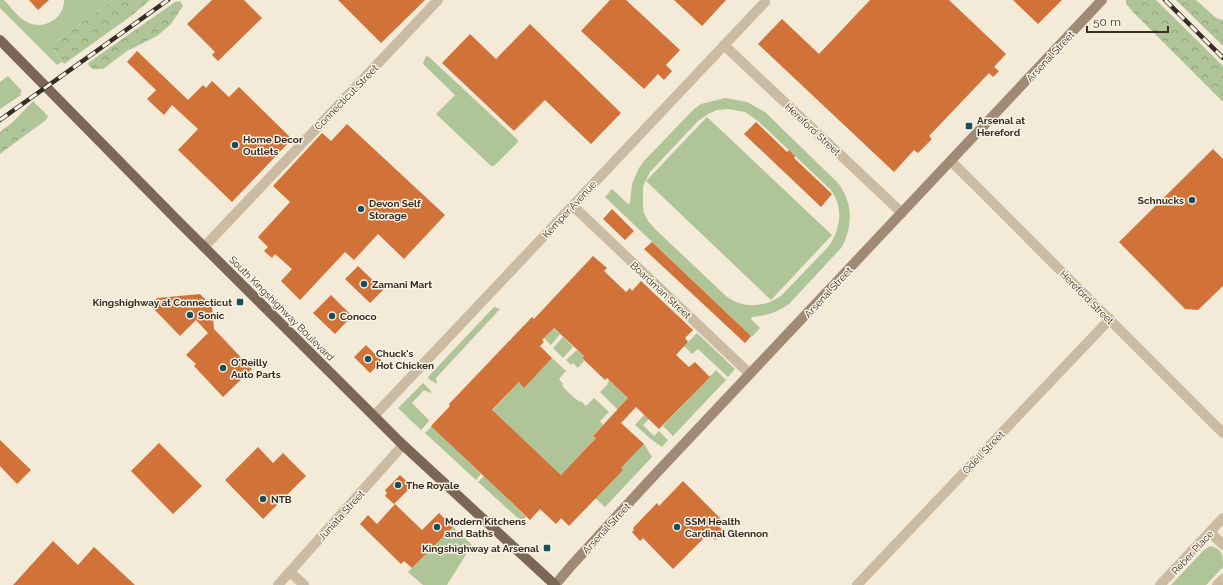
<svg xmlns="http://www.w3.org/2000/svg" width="1223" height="585" font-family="Raleway,sans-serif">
  <defs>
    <pattern id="forest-crowns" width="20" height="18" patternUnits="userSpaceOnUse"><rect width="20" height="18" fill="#afc497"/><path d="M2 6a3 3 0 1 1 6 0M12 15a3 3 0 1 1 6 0" fill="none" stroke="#8fa07b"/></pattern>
  </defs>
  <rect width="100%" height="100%" fill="#f3ead8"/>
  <path fill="#afc497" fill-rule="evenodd" d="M0 0H4C11 7 18 18 27 22 43 31 65 18 64 0H112L55 43 54 50 62 62 57 65 0 8Z
    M426 56 429 57 517 139 518 142 494 166H491L436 114 455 95 423 64Z
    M8 76 22 91 20 93 21 95 0 109V82Z
    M725 98 747 102 765 112 838 183C853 203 853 225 842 247L789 304C778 312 766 316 752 317L751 319 760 328 752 337 605 197 612 189 628 204 630 203 632 184 639 168 644 161 693 110 701 104ZM728 109 745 112 758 121 830 189C844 207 841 228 829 246L782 295C765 308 743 309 726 296L655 229 648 221 644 213 643 205V186L650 172 698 121 708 114 717 110Z
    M33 101 48 116 46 120 24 136 27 130 13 122Z
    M707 117 832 235 771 300 646 181Z
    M494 307 500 309 436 378 437 384 430 380 428 377Z
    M552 327 560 334 551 345 544 338 551 331Z
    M697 333 735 369 728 377 698 349 692 354 684 346Z
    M563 337 573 347 563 358 553 348Z
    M577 350 584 356 582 358 584 361 578 368 573 363 571 365 566 360Z
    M552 358 566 371 559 379 563 384 562 385C567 392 573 397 580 402L581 401 586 406 594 398 609 412 600 421 603 425 593 435 596 438 561 475 492 411 519 382 524 387Z
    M716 370 726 380 673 436 663 426Z
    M609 380 628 398 618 410 600 392 607 385Z
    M423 383 431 391 430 393 424 390 412 403 429 420V421L421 430 398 408Z
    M644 415 649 419 643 425 654 436 659 431 668 440 662 447 652 440 635 425Z
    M432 426 481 474 476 480 425 433Z
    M644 444 652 457 605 507 595 498 621 468Z
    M484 476 526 517 524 520H520L478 482Z
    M453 527 472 545 447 585H423L408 572Z
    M1210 546C1223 549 1223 555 1223 567L1206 585H1171L1204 550Z"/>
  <path fill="url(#forest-crowns)" d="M112 0H150L131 16 64 64 54 50 53 46 55 43Z
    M1126 0H1156L1223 66V102L1132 11 1126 3Z
    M1176 0H1196L1216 18 1223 20V46Z
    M180 1 183 6 171 24 157 36 127 51 103 69H93L89 66 88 63 175 2Z
    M13 122 21 124 27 130 24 136 0 154V132Z"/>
  <path fill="#d17239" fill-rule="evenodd" d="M29 0H49L38 10Z
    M212 0H244L262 18 218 61 212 55 215 52 187 24Z
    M338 0H425L381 43Z
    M610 0H626L680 50 666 65 672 71 664 80 658 74 644 89 581 31Z
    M674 0H726L702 26Z
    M870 0H949L1006 54 994 67 999 71 993 77 989 73 929 136 932 139 918 153 914 150 894 172 758 44 782 19 819 54Z
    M1013 0H1062L1038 24Z
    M530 24 621 113 591 144 545 100 514 131 442 63 470 34 496 59Z
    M137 51 188 100 203 85 206 88 212 81 229 97 239 87 292 139 232 202 178 150 198 129 172 105 164 115 147 99 156 90 127 62Z
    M756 122 787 152 789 150 795 156 794 158 832 194 821 207 744 134Z
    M347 124 445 215 404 259 378 234 354 260 345 252 300 300 281 281 292 269 275 254 272 258 264 251 268 247 258 237 290 202 273 186 322 133 331 141Z
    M1213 149 1223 159V286L1198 310 1185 309 1119 242Z
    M612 209 634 231 625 240 603 219Z
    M652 242 751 336 745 343 644 249Z
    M593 256 607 268 604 271 626 292 630 288 632 291 641 281 693 330 685 338 688 342 676 355 689 367 695 362 710 377 659 429 636 407 621 423 644 444 621 468 623 470 569 526 561 518 556 524 540 509 530 520 431 426 450 406 449 404 532 317 534 319ZM554 328 584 356 582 358 605 380 607 378 628 398 593 436 596 438 561 475 492 410 519 382 524 388 552 358 540 346 544 342 542 340Z
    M358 266 383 290 370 303 345 279Z
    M200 294 212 306 214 329 252 369 223 397 194 366 196 364 186 355 208 333 196 320 180 336 150 305 157 298Z
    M331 295 352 316 335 334 313 313Z
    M366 345 382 361 370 373 354 357Z
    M0 440 31 470 17 484 0 466Z
    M159 443 202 486 173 514 131 471Z
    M258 447 273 463 283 453 306 476 263 519 225 480Z
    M400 475 412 486 394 504 385 496 387 493 385 490Z
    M683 481 722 520 717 525 724 531 715 540 708 534 673 569 643 538 640 541 632 532 634 530 633 528 657 503 659 506Z
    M395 504 422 530 439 513 453 527 412 568 404 561 401 564 360 524 368 515 377 524Z
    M53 541 78 565 94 547 135 585H13Z"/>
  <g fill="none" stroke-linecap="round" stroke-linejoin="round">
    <path stroke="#ccbba3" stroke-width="10" d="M724 45 902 213
      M951 161 1223 433
      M573 206 750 374
      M204 247 438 0
      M374 416 765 2
      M1210 532 1223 545
      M290 572 304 585
      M278 585 403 445
      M857 585 1110 319
      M1160 585 1223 518
      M1217 585 1223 579"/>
    <path stroke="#a08a75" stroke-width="10" d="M555 585 571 566 648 482 1102 0"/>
    <path stroke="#7a6755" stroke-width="10" d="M0 40 178 221 403 445 555 585"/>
    <defs>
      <path id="rail" d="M1165 0 1223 58
        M0 120 168 0"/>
    </defs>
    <use href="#rail" stroke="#372d26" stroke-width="4.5"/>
    <use href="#rail" stroke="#fbf4e5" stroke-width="3" stroke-dasharray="9" stroke-linecap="butt"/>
  </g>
  <g fill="#184f5c" stroke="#fbf4e5" stroke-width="1.5">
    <rect x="965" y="122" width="8" height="8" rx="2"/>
    <circle cx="235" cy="145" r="4"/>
    <circle cx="1192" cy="200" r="4"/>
    <circle cx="361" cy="209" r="4"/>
    <circle cx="364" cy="284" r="4"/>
    <rect x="236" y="298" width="8" height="8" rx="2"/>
    <circle cx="190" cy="315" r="4"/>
    <circle cx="332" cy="316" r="4"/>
    <circle cx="368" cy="359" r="4"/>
    <circle cx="223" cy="368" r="4"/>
    <circle cx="398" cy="485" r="4"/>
    <circle cx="263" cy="499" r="4"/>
    <circle cx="437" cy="527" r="4"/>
    <circle cx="677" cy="527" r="4"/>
    <rect x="543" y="544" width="8" height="8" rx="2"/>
  </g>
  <g text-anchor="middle" stroke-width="3" stroke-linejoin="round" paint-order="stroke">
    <g font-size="10" fill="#372d26" stroke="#fbf4e5">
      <text transform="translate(1050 56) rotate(-47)" y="4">Arsenal Street</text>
      <text transform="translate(346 97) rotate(-46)" y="4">Connecticut Street</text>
      <text transform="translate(813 129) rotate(43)" y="4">Hereford Street</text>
      <text transform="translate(569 209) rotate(-47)" y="4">Kemper Avenue</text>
      <text transform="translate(661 290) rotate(43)" y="4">Boardman Street</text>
      <text transform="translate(828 292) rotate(-47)" y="4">Arsenal Street</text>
      <text transform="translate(1087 297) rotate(45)" y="4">Hereford Street</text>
      <text transform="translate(282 308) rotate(45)" y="4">South Kingshighway Boulevard</text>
      <text transform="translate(983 452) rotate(-46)" y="4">Odell Street</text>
      <text transform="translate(341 515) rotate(-48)" y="4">Juniata Street</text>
      <text transform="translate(606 528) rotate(-47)" y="4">Arsenal Street</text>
      <text transform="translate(1192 552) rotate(-47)" y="4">Reber Place</text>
    </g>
    <g font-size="10" font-weight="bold" fill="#372d26" stroke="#fbf4e5" text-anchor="start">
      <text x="977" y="124">Arsenal at<tspan x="977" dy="12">Hereford</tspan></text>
      <text x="243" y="143">Home Decor<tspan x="243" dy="12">Outlets</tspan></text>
      <text x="1184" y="204" text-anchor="end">Schnucks</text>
      <text x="369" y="207">Devon Self<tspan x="369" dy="12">Storage</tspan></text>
      <text x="372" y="288">Zamani Mart</text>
      <text x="232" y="306" text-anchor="end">Kingshighway at Connecticut</text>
      <text x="198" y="319">Sonic</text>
      <text x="340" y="320">Conoco</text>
      <text x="376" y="357">Chuck's<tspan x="376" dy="12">Hot Chicken</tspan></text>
      <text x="231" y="366">O'Reilly<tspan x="231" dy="12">Auto Parts</tspan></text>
      <text x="406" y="489">The Royale</text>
      <text x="271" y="503">NTB</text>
      <text x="445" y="525">Modern Kitchens<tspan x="445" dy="12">and Baths</tspan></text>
      <text x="685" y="525">SSM Health<tspan x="685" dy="12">Cardinal Glennon</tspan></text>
      <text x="539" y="552" text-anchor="end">Kingshighway at Arsenal</text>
    </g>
  </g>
  <path d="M1087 26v6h81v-6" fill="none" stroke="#372d26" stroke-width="2"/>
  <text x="1093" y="26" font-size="12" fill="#372d26" stroke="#fbf4e5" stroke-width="3" paint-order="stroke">50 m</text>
</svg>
